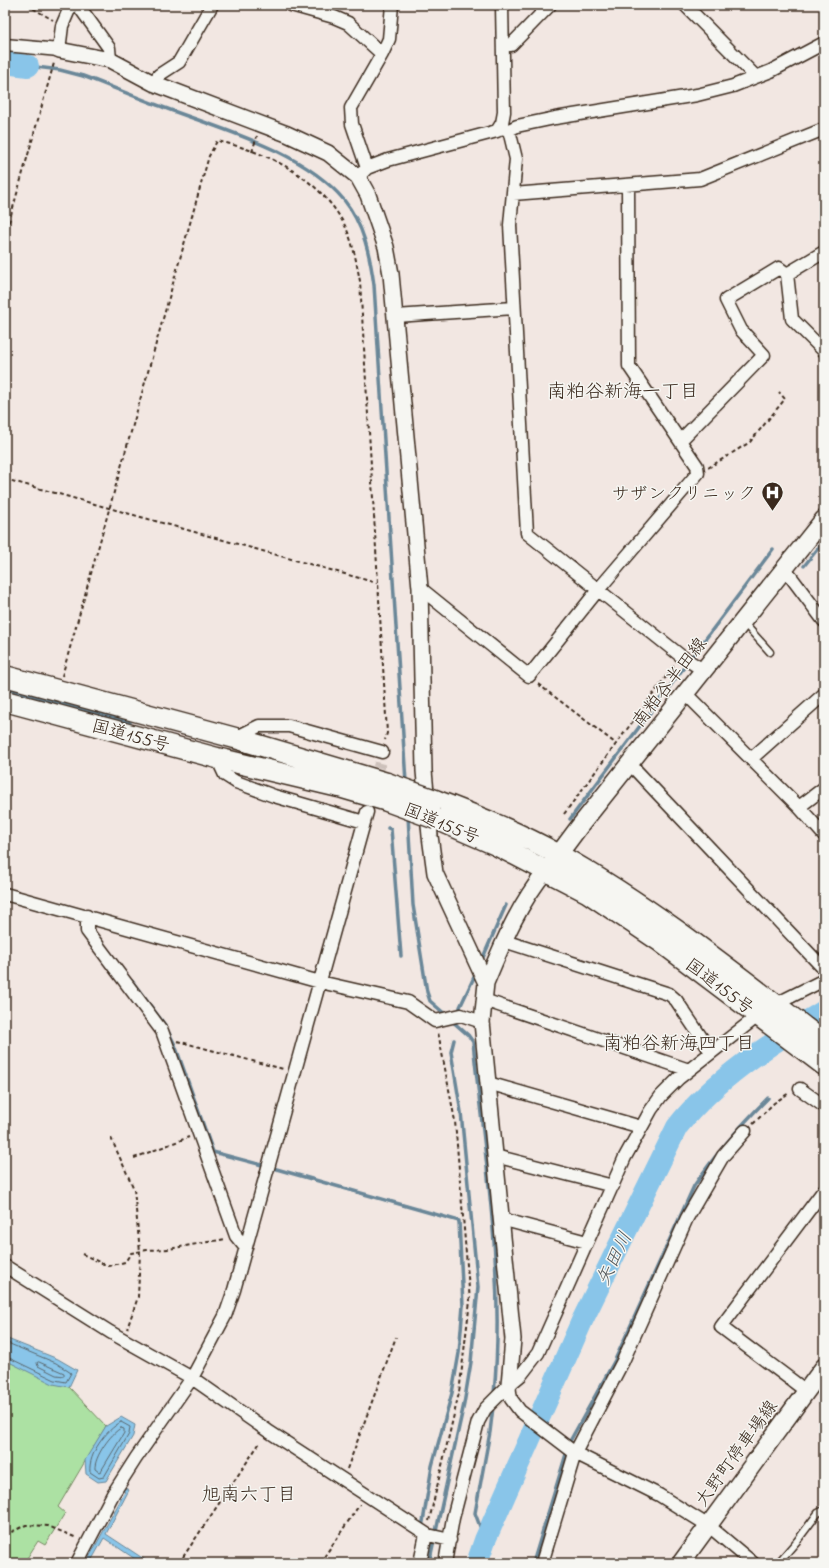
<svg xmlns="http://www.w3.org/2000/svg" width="829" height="1568" font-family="'Indie Flower','Klee One',sans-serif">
  <rect width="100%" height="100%" fill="#f2e7e2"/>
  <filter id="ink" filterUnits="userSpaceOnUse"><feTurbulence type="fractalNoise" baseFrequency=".025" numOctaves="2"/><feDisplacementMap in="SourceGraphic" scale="8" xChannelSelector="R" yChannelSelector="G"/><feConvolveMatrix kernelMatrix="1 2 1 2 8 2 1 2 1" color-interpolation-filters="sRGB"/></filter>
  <g filter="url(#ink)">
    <path fill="#ace1a3" stroke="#748660" d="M5 1360 69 1387 106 1426 58 1507 65 1513 45 1545 38 1541 24 1563H5Z"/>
    <path fill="#89c5e9" stroke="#6a8798" d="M5 1338 58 1359 77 1370 69 1387 53 1384 5 1360Z
      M121 1417 135 1425 133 1436 106 1481 98 1482 86 1474 85 1460 106 1426Z
      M123 1487 129 1490 106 1534 150 1563H141L104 1538 90 1563H86L125 1492 122 1490Z"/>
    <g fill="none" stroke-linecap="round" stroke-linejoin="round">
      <path stroke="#5a686f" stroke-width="1" d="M5 1342 56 1363 71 1373 66 1382 55 1380 5 1356
        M39 1362 64 1373V1376L56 1375 38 1366 37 1363Z
        M121 1422 130 1427 129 1434 104 1477 99 1478 90 1472C88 1454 106 1430 121 1422Z
        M121 1428 124 1429V1433L101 1471 99 1472 95 1469C94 1457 111 1433 121 1428Z"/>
      <path stroke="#6a8798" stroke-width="3.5" d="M28 66 60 70 83 76C110 86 137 98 165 108 223 130 303 151 344 200 364 225 370 256 374 285L406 782
        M804 566 824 541
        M5 688 130 723
        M408 816 413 905 427 992 430 1001 446 1015
        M570 819 773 549
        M388 828 391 829 401 956
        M481 962 506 905
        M132 981 165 1025 175 1045 213 1152 262 1165
        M460 1007 476 973
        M452 1021 468 1035 473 1042C485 1159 505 1277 494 1394
        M273 1168 459 1221 463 1306 459 1353 452 1393 432 1466 422 1528
        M485 1540 475 1513 490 1432 493 1407
        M429 1563 464 1404 471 1362 478 1287 461 1112 451 1052 454 1040
        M533 1563 570 1441 615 1360 694 1186C716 1153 741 1125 768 1098"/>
      <path stroke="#89c5e9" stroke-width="22" d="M5 63 28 66
        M477 1563 485 1540 582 1321 677 1127C716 1078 771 1043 824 1011"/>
      <path stroke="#cdc1bb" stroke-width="12" stroke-dasharray="12 6" stroke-linecap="butt" d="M374 785 380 763"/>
      <defs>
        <path id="service" d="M743 622 770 652
          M778 1563 797 1541 818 1513 824 1510"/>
        <path id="minor" d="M78 5 109 48 110 60
          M291 5 334 17 348 23 382 54 351 108 352 124 367 168
          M685 5 756 77
          M5 45 59 50 62 26 71 5
          M504 45H511L550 5
          M382 54 389 39 392 5
          M153 83 159 75 179 62 212 5
          M500 128 509 130 517 126 555 118 697 95 733 86 771 71 824 43
          M509 130 516 159 510 225 527 533 681 656 703 670
          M358 177 367 168 388 160 497 131 502 123 504 112 502 5
          M513 194 700 179 824 129
          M824 252 787 274 792 319 824 351
          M396 316 514 308
          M680 441 764 355 741 330 726 300 779 268 787 274
          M783 571 791 577 824 621
          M420 588 529 676 598 590 698 473 697 466 629 366 628 186
          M686 694 799 807 824 835
          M235 738 259 726H289L382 752
          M217 758 225 775 236 782 274 796 364 822
          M751 759 824 694
          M630 764 824 969
          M799 807 824 788
          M5 894 320 982 408 1002 435 1021 461 1015 482 1022
          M87 916V931L162 1031 236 1236 245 1247
          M504 941 669 994 676 1000 711 1052
          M484 1000 689 1070
          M488 1083 641 1127
          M800 1089 824 1106
          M495 1156 613 1186
          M501 1219 587 1242
          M5 1266 110 1332 192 1378 268 1431 428 1535 450 1540
          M509 1385 521 1375 538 1353 625 1157 651 1110 661 1096 679 1078 759 1015 786 999 824 980
          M806 1391 721 1327 824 1190
          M77 1563 113 1494 136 1458 192 1378 225 1316 234 1290 367 812
          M420 1563 426 1534
          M445 1563 453 1518 478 1422 485 1409 509 1385 511 1399 520 1411 575 1453 659 1495 709 1526 753 1563
          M542 1563 575 1453 623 1361 687 1218 723 1156 745 1131"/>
        <path id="tertiary" d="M59 50 110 60 153 83 287 134 328 153 358 177 368 195 386 247 391 274 420 588 424 771 430 836 435 873 486 983 482 1022 513 1339 509 1385
          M486 983C503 943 518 905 546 871"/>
        <path id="secondary" d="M550 866 579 827 824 519
          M681 1563 824 1367"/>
        <path id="trunk" d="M5 676 235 738 387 783
          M5 701 217 758 339 787 387 801
          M435 800C477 816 520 833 559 855 654 908 738 976 824 1042
          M436 819 496 845 587 892 661 942 824 1065"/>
      </defs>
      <use href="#service" stroke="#3b2a1e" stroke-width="9"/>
      <use href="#minor" stroke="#3b2a1e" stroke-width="15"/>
      <use href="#tertiary" stroke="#3b2a1e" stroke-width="18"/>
      <use href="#secondary" stroke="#3b2a1e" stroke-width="20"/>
      <use href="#trunk" stroke="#3b2a1e" stroke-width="23"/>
      <path stroke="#3b2a1e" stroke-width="2" stroke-dasharray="4 3" stroke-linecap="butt" d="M27 5 53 20
        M252 152 257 136
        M5 236 54 63
        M708 468 750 442 785 399 779 392
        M5 479 377 583
        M62 676 209 156 217 141C266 151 318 177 343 222 353 240 356 261 360 281L387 733 385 740
        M538 684 615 743
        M564 814 674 666
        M177 1041 283 1069
        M753 1124 774 1103 789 1093
        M111 1138 134 1189 140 1252 138 1297 127 1329
        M134 1158 189 1137
        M82 1254 108 1266 125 1262 131 1253 147 1250 169 1249 225 1239
        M347 1469 396 1337
        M429 1521 459 1393 470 1301 455 1121 438 1032
        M5 1535 26 1525 48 1526 77 1538
        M179 1563 261 1441
        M320 1563 360 1504"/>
      <use href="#service" stroke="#f6f6f2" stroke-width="6"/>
      <use href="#minor" stroke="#f6f6f2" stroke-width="12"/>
      <use href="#tertiary" stroke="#f6f6f2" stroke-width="15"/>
      <use href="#secondary" stroke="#f6f6f2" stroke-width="17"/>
      <use href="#trunk" stroke="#f6f6f2" stroke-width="20"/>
      <defs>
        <path id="trunk-bridge" d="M387 783 435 800
          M387 801 436 819"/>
      </defs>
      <use href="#trunk-bridge" stroke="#3b2a1e" stroke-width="23" stroke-linecap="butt"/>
      <use href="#trunk-bridge" stroke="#f6f6f2" stroke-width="20"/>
    </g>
  </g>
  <defs>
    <symbol id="hospital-pin" viewBox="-11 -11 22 30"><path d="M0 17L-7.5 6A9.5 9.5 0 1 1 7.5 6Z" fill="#3b2a1e" stroke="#f6f6f2"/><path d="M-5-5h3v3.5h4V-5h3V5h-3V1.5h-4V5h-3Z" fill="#fff"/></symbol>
  </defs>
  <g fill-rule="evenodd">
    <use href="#hospital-pin" x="760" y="480" width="25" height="34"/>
  </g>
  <g text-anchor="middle" stroke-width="3" stroke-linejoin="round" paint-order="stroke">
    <g font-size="18" fill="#3b2a1e" stroke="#f6f6f2" text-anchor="end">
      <text x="756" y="499">サザンクリニック</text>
    </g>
    <g font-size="18" fill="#3b2a1e" stroke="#f6f6f2">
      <text transform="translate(669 682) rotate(-52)" y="6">南粕谷半田線</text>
      <text transform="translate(131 735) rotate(15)" y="6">国道155号</text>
      <text transform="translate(442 823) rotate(22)" y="6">国道155号</text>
      <text transform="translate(720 986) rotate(37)" y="6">国道155号</text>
      <text transform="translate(736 1453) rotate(-54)" y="6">大野町停車場線</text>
    </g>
    <g font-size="19" fill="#3b2a1e" stroke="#f6f6f2">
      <text x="623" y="397">南粕谷新海一丁目</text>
      <text x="679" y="1049">南粕谷新海四丁目</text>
      <text x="249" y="1500">旭南六丁目</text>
    </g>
    <g font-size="19" font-style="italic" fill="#52585b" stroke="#f6f6f2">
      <text transform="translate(613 1258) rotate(-64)" y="7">矢田川</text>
    </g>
  </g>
  <rect width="829" height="1568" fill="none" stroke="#f6f6f2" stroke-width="20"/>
  <rect x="10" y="10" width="809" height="1548" fill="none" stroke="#3b2a1e" stroke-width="1.5" filter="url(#ink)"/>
</svg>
